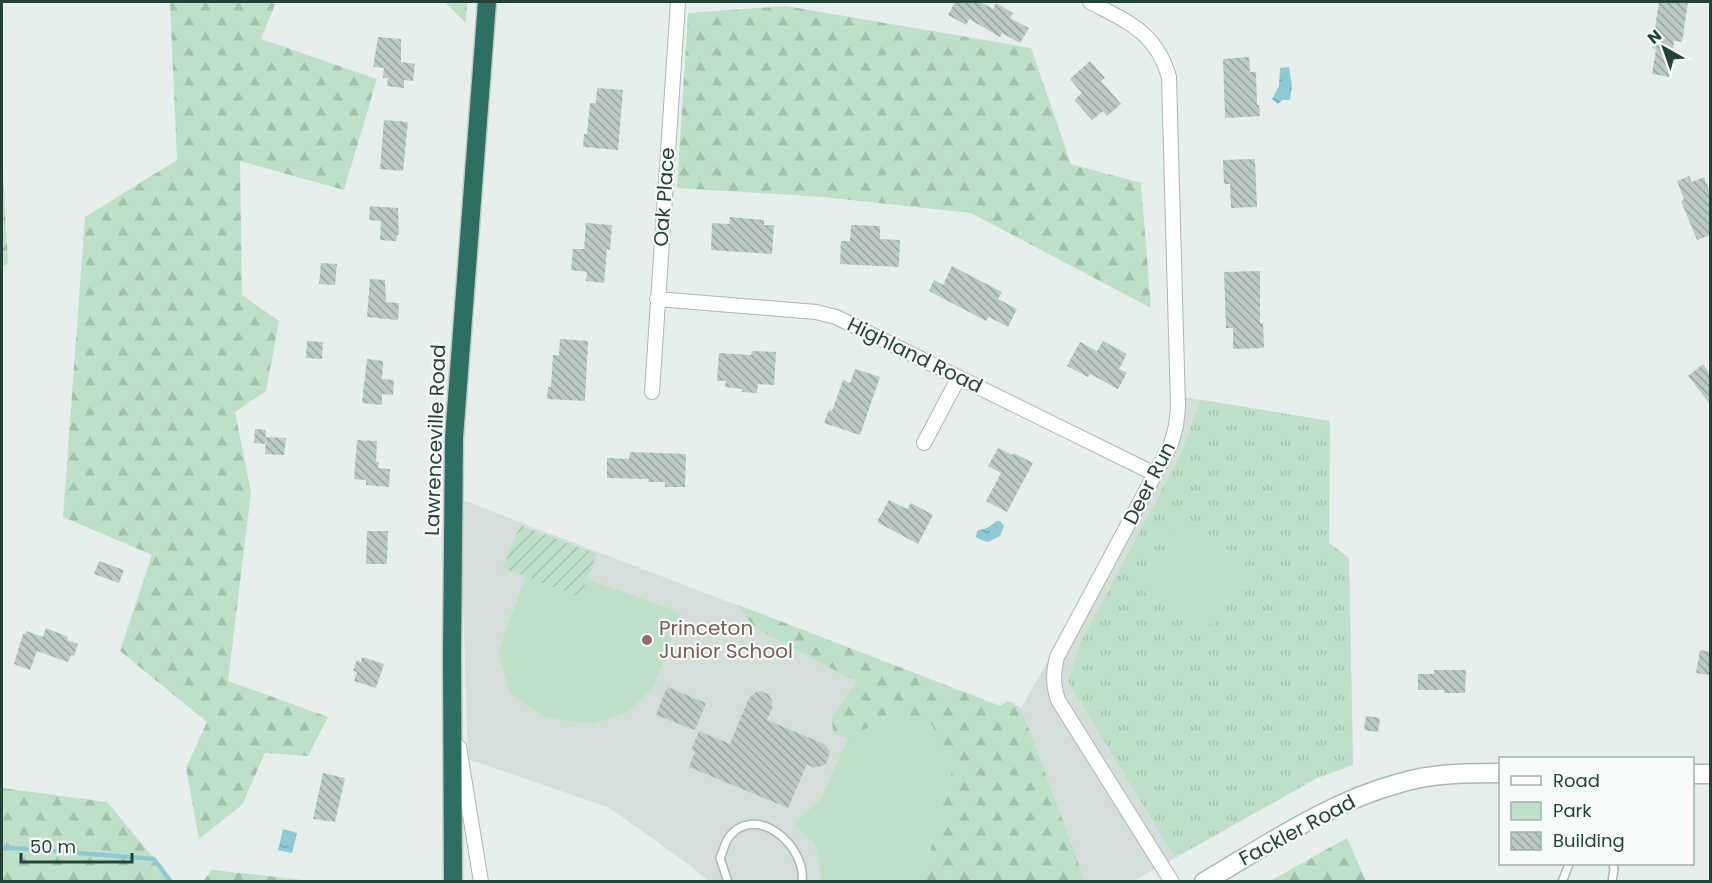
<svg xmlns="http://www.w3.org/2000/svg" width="1712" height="883" font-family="Poppins,sans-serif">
  <defs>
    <pattern id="grass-tufts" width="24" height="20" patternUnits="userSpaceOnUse" patternTransform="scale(1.5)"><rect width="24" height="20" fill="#bfe0c8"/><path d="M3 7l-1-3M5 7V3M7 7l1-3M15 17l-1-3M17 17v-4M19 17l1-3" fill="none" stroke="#a4c1ad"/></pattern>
    <pattern id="forest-firs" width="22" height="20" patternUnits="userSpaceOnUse" patternTransform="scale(1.5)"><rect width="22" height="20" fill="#bfe0c8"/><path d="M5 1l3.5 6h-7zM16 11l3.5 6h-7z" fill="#a4c1ad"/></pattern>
    <pattern id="garden-furrows" width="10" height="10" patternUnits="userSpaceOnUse" patternTransform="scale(1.5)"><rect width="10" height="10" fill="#bfe0c8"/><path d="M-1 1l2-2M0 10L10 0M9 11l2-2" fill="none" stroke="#a4c1ad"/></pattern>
    <pattern id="water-ripples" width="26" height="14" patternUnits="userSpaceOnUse" patternTransform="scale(1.5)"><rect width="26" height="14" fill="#8ec9d4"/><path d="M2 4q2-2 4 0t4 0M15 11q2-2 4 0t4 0" fill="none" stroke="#74a5ad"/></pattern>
    <pattern id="building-back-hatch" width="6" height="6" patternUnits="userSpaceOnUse" patternTransform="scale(1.5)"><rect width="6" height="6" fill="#bbcac4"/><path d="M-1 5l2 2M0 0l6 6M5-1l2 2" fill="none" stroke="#98a6a0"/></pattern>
  </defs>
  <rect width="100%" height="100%" fill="#e6efeb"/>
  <path fill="#d4dfda" d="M1178 396 1330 421 1329 543 1349 558 1353 765 1317 778 1134 881H708L691 866 610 808 468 759 460 499 1000 706 1008 701 1021 708 1155 473Z"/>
  <path fill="url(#grass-tufts)" d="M1201 400 1330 421 1329 543 1349 558 1353 765 1317 778 1175 858 1068 681 1081 642 1180 456Z"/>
  <path fill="url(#forest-firs)" d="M170 2H276L261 39 377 79 344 190 240 161 242 295 279 321 266 391 235 412 251 492 228 681 328 717 308 756 265 753 242 805 199 839 186 768 207 722 120 651 152 555 63 517 85 217 177 160Z
    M445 2H467L466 23Z
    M786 6 1031 48 1071 164 1141 183 1151 308 971 213 823 197 677 188 688 13Z
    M2 155 8 264 2 266Z
    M736 604 1000 706 1008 701 1021 708 1085 881H922L954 762 890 716 848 738 833 733 832 717 857 682 755 628Z
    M2 788 107 802 173 881H2Z
    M1347 838 1366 881H1270Z
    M212 870H213L311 881H203Z"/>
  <path fill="#bfe0c8" d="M1177 524 1247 559 1214 626 1144 592Z
    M526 576 580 597 587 579 681 613 654 686 629 711 593 724 546 718 510 693 498 652Z
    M890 716 930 722 954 762 922 881H820L821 875 815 844 793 824 821 799 848 738Z"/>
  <path fill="url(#garden-furrows)" d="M520 525 597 554 580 597 503 568Z"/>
  <path fill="url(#water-ripples)" d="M1289 67 1292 86 1290 100H1282L1278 104 1272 99 1279 86 1280 68Z
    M997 521H1000L1004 526 1000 536 988 542 981 540 976 537 977 531 987 528Z
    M283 829 297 833 292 853 278 850Z"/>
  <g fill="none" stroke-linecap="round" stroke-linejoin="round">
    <path stroke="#8ec9d4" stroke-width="4.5" d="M2 847 154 859 171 882"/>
  </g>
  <path fill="url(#building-back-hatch)" d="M955 2H980L993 9 996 3 1013 13 1010 18 1029 28 1020 43 1002 33 1000 37 969 19 966 25 948 15Z
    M1659 2H1688L1682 42 1674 41 1669 77 1652 74 1656 49 1652 48Z
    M378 37 401 39V62L415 64 413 81 404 80V88L387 86 388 78H383L384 68 373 67Z
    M1249 57 1250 72H1256L1257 105H1259L1260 116 1225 118 1223 59Z
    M1090 61 1105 78 1101 81 1121 104 1107 116 1103 111 1092 120 1074 100 1082 93 1070 79Z
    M597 88 623 90 618 150 583 147 584 134H587L590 103H596Z
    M384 120 408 122 403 171 380 169Z
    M1255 159 1257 207 1231 208 1230 184H1224L1223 160Z
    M1689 176 1692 182 1704 177 1710 192V235L1697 240 1681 201 1684 199 1677 181Z
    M370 206 398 208 399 235H397L396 241 380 240 381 221 369 220Z
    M730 217 764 220V225H774L772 254 711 250 712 223 729 224Z
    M586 223 612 225 610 250 607 249 604 283 586 281 587 272 571 270 573 249H584Z
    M851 225 880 226V239L900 240 899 267 840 264 841 241H850Z
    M321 263 337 264 335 285 319 284Z
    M952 266 1002 292 998 299 1017 309 1008 327 989 317 986 321 929 291 934 280 943 285Z
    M1260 271V323H1263L1264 348 1233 349V328H1226L1224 272Z
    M370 279 385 280 386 302 399 303 398 320 367 317Z
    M560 339 588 341 585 401 547 399 548 387H551L553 355H559Z
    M307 341 323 342 322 359 306 358Z
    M1103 341 1127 354 1119 369 1127 373 1118 389 1090 374 1088 377 1067 366 1080 342 1097 351Z
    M752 351 776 352 774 385 758 384 757 393 742 392V389L725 387 726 381H717L719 353 751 355Z
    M367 359 383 361 382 379 394 380 393 395 382 394V405L362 403Z
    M1703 364 1710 374V404L1688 376Z
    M855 369 880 377 860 435 824 423 829 410 832 411 843 380 850 383Z
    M255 429 266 430 265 444 254 443Z
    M266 437 286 438 284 455 265 454Z
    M357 440 377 441 376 462H379L378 468 390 469 389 487 366 485V480L354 479Z
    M998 448 1013 455 1014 453 1033 463 1007 512 986 501 1001 473 988 466Z
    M630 452 686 454 685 487H665V482H648L649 479 607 478V458L629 459Z
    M889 500 907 509 911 503 933 515 918 544 877 522Z
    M367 531H388L387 564H366Z
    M99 561 124 570 119 583 94 574Z
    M46 628 68 637 67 640 78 644 74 656 71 655 68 662 37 651 30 670 14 664 23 634H25L26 631 43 637Z
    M1700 650 1710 652V675L1696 673Z
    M362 657 384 664 376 688 354 681 357 672 353 671 357 660 361 662Z
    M1434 670H1466L1465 693H1444V690H1418V674H1434Z
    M667 687 706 703 695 730 656 715Z
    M760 691 768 694 772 700V708L767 720 824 744 830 752 826 764 814 768 807 764 788 808 689 767 695 752 691 750 699 731 730 744 749 698 756 692Z
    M1366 716 1380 718 1378 732 1364 730Z
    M323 773 345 778 335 822 313 819Z"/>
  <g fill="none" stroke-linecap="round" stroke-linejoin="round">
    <defs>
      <path id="lane" d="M728 882 720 858C723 852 725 842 729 837 757 802 807 847 802 882
        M1562 882 1569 864
        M1612 882 1614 869 1613 864"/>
      <path id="street" d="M1090 2C1128 22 1156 32 1169 77L1178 407 1176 426 1171 444 1057 657C1053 673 1053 685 1058 700L1172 882
        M657 299 816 312 836 317 1155 474
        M652 392 678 2
        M924 443 959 377
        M459 747 481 882"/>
      <path id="secondary" d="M1692 774H1710
        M1204 882C1267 845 1329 802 1400 783 1433 773 1467 773 1500 773"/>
      <path id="highway" d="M453 882 452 654 454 438 487 2"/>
    </defs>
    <use href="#lane" stroke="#a8b8b2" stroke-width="10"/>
    <use href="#street" stroke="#a8b8b2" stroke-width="16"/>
    <use href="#secondary" stroke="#a4bbb3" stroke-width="21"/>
    <use href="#highway" stroke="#c2cac8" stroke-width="21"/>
    <use href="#lane" stroke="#fff" stroke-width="7"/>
    <use href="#street" stroke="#fff" stroke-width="14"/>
    <use href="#secondary" stroke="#fff" stroke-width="18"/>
    <use href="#highway" stroke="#2f6f62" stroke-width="18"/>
  </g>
  <circle fill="#8d6e63" stroke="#f7fbf9" stroke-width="2" cx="647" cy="640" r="6"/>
  <g text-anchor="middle" stroke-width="4.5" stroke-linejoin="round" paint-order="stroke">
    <g font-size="20" fill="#24423a" stroke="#f7fbf9">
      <text transform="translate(664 197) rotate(-86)" y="7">Oak Place</text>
      <text transform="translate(915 355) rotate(26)" y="7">Highland Road</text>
      <text transform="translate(435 440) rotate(-88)" y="7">Lawrenceville Road</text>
      <text transform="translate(1149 483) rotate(-63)" y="7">Deer Run</text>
      <text transform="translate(1297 830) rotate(-28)" y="7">Fackler Road</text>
    </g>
    <g font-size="20" fill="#785e54" stroke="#f7fbf9" text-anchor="start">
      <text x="659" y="635">Princeton<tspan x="659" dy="23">Junior School</tspan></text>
    </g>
  </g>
  <rect width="1712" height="883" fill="none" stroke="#24423a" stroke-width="6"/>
  <rect x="1499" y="757" width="195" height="108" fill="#f7fbf9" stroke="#a3b1ad" stroke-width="1.5"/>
  <rect x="1511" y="776" width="30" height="9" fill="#ffffff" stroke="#a3b1ad" stroke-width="1.5"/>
  <text x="1553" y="787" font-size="18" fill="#24423a">Road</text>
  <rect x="1511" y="802" width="30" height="18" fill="#bfe0c8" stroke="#a3b1ad" stroke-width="1.5"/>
  <text x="1553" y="817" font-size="18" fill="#24423a">Park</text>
  <rect x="1511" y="832" width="30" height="18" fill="url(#building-back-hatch)" stroke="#a3b1ad" stroke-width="1.5"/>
  <text x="1553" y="847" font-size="18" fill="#24423a">Building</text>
  <g transform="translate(1664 48) rotate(320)" stroke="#f7fbf9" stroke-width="4.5" paint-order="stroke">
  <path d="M0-4.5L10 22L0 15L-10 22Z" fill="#24423a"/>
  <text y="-9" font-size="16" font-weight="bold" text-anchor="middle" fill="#24423a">N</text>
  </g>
  <path d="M21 853v9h111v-9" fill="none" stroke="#24423a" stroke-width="3"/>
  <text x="30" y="853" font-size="18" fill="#24423a" stroke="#f7fbf9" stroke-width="4.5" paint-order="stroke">50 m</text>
</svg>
